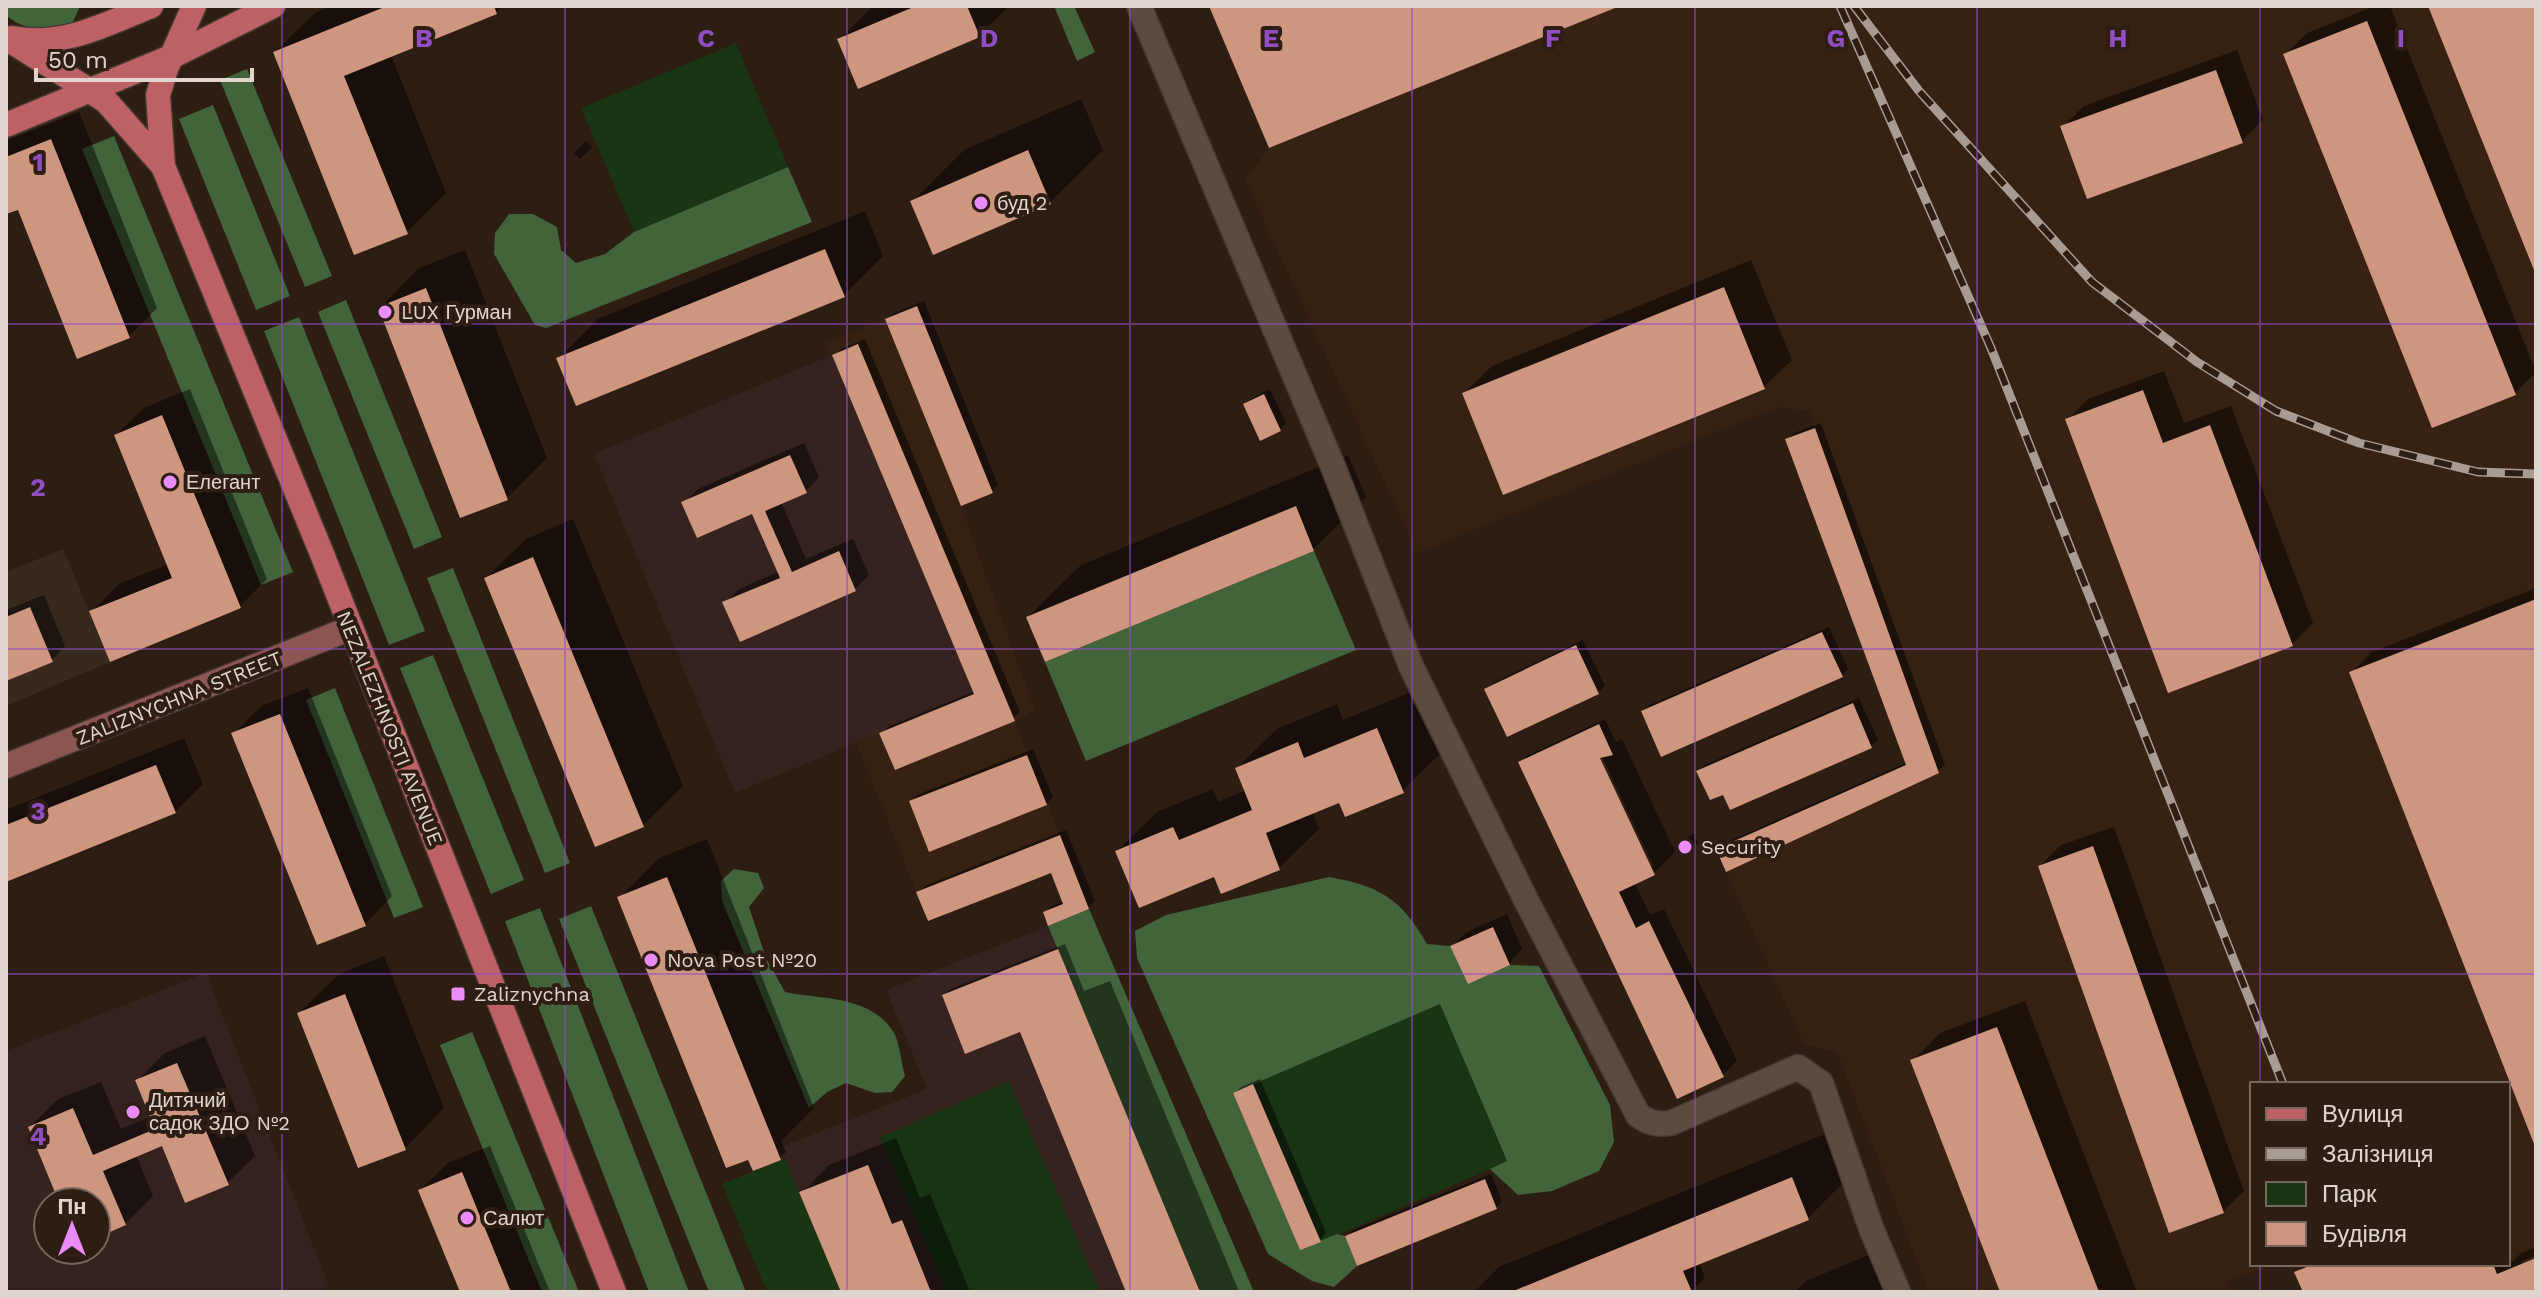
<svg xmlns="http://www.w3.org/2000/svg" width="2542" height="1298" font-family="'Work Sans',sans-serif">
  <rect width="100%" height="100%" fill="#2d1d13"/>
  <path fill="#37291e" d="M63 549 110 662 6 706V572Z"/>
  <path fill="#362112" d="M1209 6H2536V1258L2497 1274 2493 1264H2508V1084H2252V1264H2279L2226 1282 2230 1292H1929L1837 1052 1804 1045 1726 872 1939 772 1809 411 1778 407 1417 553 1245 180 1269 148Z
    M917 306 993 493 961 506 1035 710 1015 721 1089 909 1048 926 1043 912 1063 904 1050 873 928 921 856 743 974 693 825 343Z"/>
  <path fill="#36231f" fill-rule="evenodd" d="M832 355 974 694 735 793 594 454Z
    M1048 926 1200 1292H839L785 1158 781 1160 776 1149 927 1089 886 990Z
    M206 973 329 1286 315 1292H6V1051ZM48 1202H96V1250H48Z"/>
  <path fill="#193513" d="M736 43 788 167 634 232 581 108Z
    M1440 1004 1507 1162 1321 1242 1253 1084Z
    M1009 1081 1100 1292H947L880 1137Z
    M785 1158 841 1292H767L722 1184Z"/>
  <path fill="#42643b" d="M6 6H80L73 22C51 31 24 32 6 15Z
    M1054 6H1074L1095 52 1077 61Z
    M247 69 332 276 305 287 220 80Z
    M213 105 290 296 256 310 179 119Z
    M114 136 293 572 261 585 82 149Z
    M788 167 812 222 546 328 535 325 494 254 495 233 509 214H533L557 227 561 250 576 263 605 254 634 232Z
    M346 300 442 537 414 549 318 312Z
    M299 317 425 631 389 645 264 331Z
    M1314 551 1356 650 1086 761 1045 662Z
    M453 568 570 863 545 873 427 578Z
    M433 655 524 880 491 894 400 668Z
    M335 688 423 907 394 918 306 700Z
    M734 869 758 873 764 888 749 907 766 958 785 992C823 1000 871 995 894 1033 900 1044 901 1063 905 1076L892 1092 875 1093 846 1083 827 1092 809 1108 722 901 721 881Z
    M1329 877C1379 886 1401 898 1427 944L1450 946 1468 983 1510 965 1539 966 1610 1105 1614 1142 1599 1171 1552 1191 1518 1195 1490 1169 1507 1161 1440 1004 1233 1093 1300 1249 1337 1234 1345 1236 1357 1266 1334 1287 1312 1281 1268 1254 1137 958 1135 931 1166 915Z
    M591 906 746 1292H709L559 919Z
    M540 908 689 1292H649L505 921Z
    M1089 909 1254 1292H1200L1048 926Z
    M472 1032 579 1292H542L440 1045Z"/>
  <path fill="#0007" fill-rule="evenodd" d="M331 6H503L496 13 391 55 446 193 407 232 275 52 315 13Z
    M873 6H1009L979 36 840 39Z
    M2375 6H2390L2536 372 2515 393 2286 54 2307 33Z
    M2237 50 2263 120 2242 141 2063 127 2084 106Z
    M1081 99 1103 150 1050 202 934 252 912 202 964 150Z
    M79 112 157 308 129 336 19 207 6 212V141Z
    M586 141 592 147 580 159 574 153Z
    M865 211 883 256 844 295 559 358 598 319Z
    M465 250 547 458 507 498 461 516 380 308 419 268Z
    M1751 260 1792 360 1764 387 1464 393 1492 366Z
    M924 301 998 485 991 491 888 320 894 313Z
    M865 339 1020 712 1013 719 882 733 888 727 975 691 834 356 841 349Z
    M2164 371 2184 423 2231 406 2313 623 2292 644 2067 420 2088 399Z
    M190 389 267 579 240 606 92 611 119 584 169 564 116 435 144 408Z
    M1270 389 1286 423 1280 429 1245 404 1252 398Z
    M1821 423 1945 765 1938 771 1718 849 1725 843 1908 762 1787 439 1794 433Z
    M804 443 819 477 806 491 781 502 806 559 853 539 869 575 855 589 725 603 739 589 780 571 753 512 684 503 698 489Z
    M1348 455 1366 497 1313 549 1046 660 1028 617 1081 565Z
    M573 519 683 786 643 825 596 844 486 578 526 539Z
    M2536 588V1144L2351 673 2372 652Z
    M44 595 65 646 52 660 6 679V610Z
    M1829 627 1848 669 1842 676 1643 711 1650 705Z
    M1583 640 1605 686 1598 692 1508 735 1487 689 1493 683Z
    M308 688 392 896 365 924 234 734 261 706Z
    M1416 690 1442 752 1402 791 1340 800 1312 812 1319 829 1279 868 1223 892 1215 874 1117 851 1157 812 1213 789 1218 802 1246 790 1237 768 1277 729 1337 704 1343 720Z
    M1859 698 1878 740 1871 746 1731 807 1724 792 1699 771 1705 765Z
    M1605 719 1616 742 1622 739 1675 852 1654 873 1634 882 1650 915 1664 909 1737 1061 1723 1075 1678 1097 1520 763 1527 756ZM1599 750 1654 867H1650L1595 752Z
    M184 738 203 784 175 812 6 880V810Z
    M1033 749 1053 797 1046 804 911 802 917 795Z
    M2114 827 2244 1191 2222 1212 2040 866 2061 845Z
    M1066 830 1095 901 1088 907 1045 913 1052 906 1064 901 1052 870 919 892 925 886Z
    M1694 833 1698 843 1684 853 1679 843Z
    M707 839 814 1108 781 1141 786 1152 780 1158 620 898 659 858Z
    M1507 914 1522 949 1509 963 1453 946 1467 932Z
    M1065 944 1084 991 1110 981 1238 1289 1235 1292H1128L1022 1033 944 995 951 989Z
    M384 956 444 1108 405 1148 299 1013 339 974Z
    M2025 1001 2137 1292H2002L1913 1061 1940 1033Z
    M205 1036 255 1156 227 1183 163 1144 136 1155 153 1196 125 1224 96 1236V1202H61L30 1127 58 1099 101 1082 121 1129 152 1116 137 1081 165 1053Z
    M1260 1079 1326 1233 1320 1240 1235 1093 1241 1087Z
    M1844 1126 1860 1166 1808 1218 1699 1262 1705 1278 1691 1292H1474L1499 1267Z
    M896 1138 920 1198 930 1194 970 1292H839L842 1289 802 1193 829 1165Z
    M490 1146 550 1292H462L420 1190 448 1163Z
    M1491 1174 1502 1201 1496 1208 1347 1236 1353 1230Z
    M1888 1247 1907 1292H1795L1806 1281Z
    M2536 1247V1256L2522 1261V1266L2536 1260V1292H2305L2297 1273 2305 1264H2508V1253L2512 1262 2521 1253Z"/>
  <path fill="#ce967e" d="M387 6H494L497 14 344 76 408 234 354 255 273 52Z
    M916 6H967L980 37 858 89 837 39Z
    M1209 6H1620L1269 148Z
    M2428 6H2536V275Z
    M2367 21 2516 395 2432 428 2283 54Z
    M2216 70 2243 143 2087 199 2060 126Z
    M51 139 130 338 77 359 18 210 6 214V157Z
    M1028 150 1051 204 933 255 910 201Z
    M825 249 845 297 576 406 556 358Z
    M1724 287 1765 389 1503 495 1462 393Z
    M426 288 508 500 460 518 378 307Z
    M917 306 993 493 961 506 885 319Z
    M858 344 1015 721 895 770 879 733 974 694 832 355Z
    M2143 390 2163 443 2210 425 2293 646 2168 693 2065 419Z
    M1264 394 1281 431 1260 441 1243 404Z
    M162 415 241 608 110 662 89 611 172 578 114 435Z
    M1815 428 1939 773 1726 872 1716 849 1906 765 1785 439Z
    M790 455 807 493 765 511 792 572 839 551 856 591 740 642 722 602 780 578 752 514 697 538 681 502Z
    M1296 506 1314 551 1045 662 1026 617Z
    M533 557 644 827 595 847 484 578Z
    M2536 599V1149L2349 672Z
    M30 607 53 662 6 681V617Z
    M1822 632 1843 677 1661 757 1641 711Z
    M1576 645 1599 694 1507 737 1484 689Z
    M1853 703 1872 748 1730 810 1723 795 1710 800 1696 771Z
    M280 714 366 926 317 945 231 733Z
    M1599 724 1613 755 1600 758 1655 875 1619 892 1636 928 1649 921 1724 1077 1677 1099 1518 762Z
    M1377 728 1404 793 1345 817 1339 803 1266 833 1280 870 1221 894 1214 877 1139 908 1115 851 1173 827 1179 840 1252 810 1235 768 1298 742 1304 758Z
    M1027 755 1047 805 929 852 909 801Z
    M156 765 176 813 6 882V825Z
    M1060 835 1089 909 1048 926 1043 912 1063 904 1051 873 928 921 916 892Z
    M2093 846 2224 1213 2169 1233 2038 866Z
    M667 877 781 1160 753 1171 748 1160 726 1168 617 897Z
    M1493 927 1510 965 1468 984 1450 946Z
    M1058 949 1082 1007 1200 1292H1126L1020 1032 965 1054 942 995Z
    M345 994 406 1150 358 1168 297 1013Z
    M1997 1027 2099 1292H2000L1910 1060Z
    M177 1063 229 1185 185 1203 162 1146 103 1171 126 1225 96 1238V1202H59L28 1127 73 1108 93 1155 155 1129 135 1080Z
    M1253 1084 1321 1242 1300 1250 1233 1093Z
    M868 1165 892 1224 902 1220 931 1292H841L799 1192Z
    M462 1172 511 1292H460L418 1190Z
    M1792 1177 1809 1220 1683 1271 1692 1292H1511Z
    M1485 1179 1497 1209 1357 1266 1345 1236Z
    M2536 1258V1292H2303L2294 1272 2314 1264H2493L2497 1274Z"/>
  <g fill="none" stroke-linecap="round" stroke-linejoin="round">
    <defs>
      <path id="street" d="M1139 6 1334 469 1411 666 1526 900 1638 1115C1649 1123 1657 1125 1671 1123L1798 1067 1821 1083 1871 1228 1898 1292"/>
      <path id="secondary" d="M6 766 351 628"/>
      <path id="primary" d="M6 38 106 101 163 166 322 554 614 1292
        M12 38C63 48 106 24 151 6
        M6 125 173 56 273 6
        M163 166 158 95 166 69 194 6"/>
    </defs>
    <use href="#street" stroke="#463832" stroke-width="27"/>
    <use href="#secondary" stroke="#463832" stroke-width="27"/>
    <use href="#primary" stroke="#463832" stroke-width="27"/>
    <use href="#street" stroke="#5d4b3f" stroke-width="24"/>
    <use href="#secondary" stroke="#8d5652" stroke-width="24"/>
    <use href="#primary" stroke="#be6164" stroke-width="24"/>
    <defs>
      <path id="rail" d="M1840 6 1991 348 2283 1084
        M1854 6 1919 91 2092 282 2197 362 2276 411 2359 443 2478 472 2536 474"/>
    </defs>
    <use href="#rail" stroke="#a89b93" stroke-width="9"/>
    <use href="#rail" stroke="#2d1d13" stroke-width="6" stroke-dasharray="18" stroke-linecap="butt"/>
  </g>
  <path fill="none" stroke="#8f4ec2" stroke-width="2" stroke-opacity="0.55" d="M282 6V1292M565 6V1292M847 6V1292M1130 6V1292M1412 6V1292M1695 6V1292M1977 6V1292M2260 6V1084M6 324H2536M6 649H2536M6 974H2536M2260 1264V1292"/>
  <g fill="#ec8cfb" stroke="#2d1d13" stroke-width="3">
    <circle cx="981" cy="203" r="8"/>
    <circle cx="385" cy="312" r="8"/>
    <circle cx="170" cy="482" r="8"/>
    <circle cx="1685" cy="847" r="8"/>
    <circle cx="651" cy="960" r="8"/>
    <rect x="450" y="986" width="16" height="16" rx="4"/>
    <circle cx="133" cy="1112" r="8"/>
    <circle cx="467" cy="1218" r="8"/>
  </g>
  <g text-anchor="middle" stroke-width="8" stroke-linejoin="round" paint-order="stroke">
    <g font-size="20" fill="#e0d5ce" stroke="#2d1d13" text-anchor="start">
      <text x="997" y="210">буд 2</text>
      <text x="401" y="319">LUX Гурман</text>
      <text x="186" y="489">Елегант</text>
      <text x="1701" y="854">Security</text>
      <text x="667" y="967">Nova Post №20</text>
      <text x="474" y="1001">Zaliznychna</text>
      <text x="149" y="1107">Дитячий<tspan x="149" dy="23">садок ЗДО №2</tspan></text>
      <text x="483" y="1225">Салют</text>
    </g>
    <g font-size="20" fill="#e0d5ce" stroke="#2d1d13">
      <text transform="translate(179 698) rotate(-22)" y="7">ZALIZNYCHNA STREET</text>
      <text transform="translate(390 728) rotate(68)" y="7">NEZALEZHNOSTI AVENUE</text>
    </g>
  </g>
  <g font-size="26" text-anchor="middle" font-weight="bold" fill="#8f4ec2" stroke="#2d1d13" stroke-width="8" stroke-linejoin="round" paint-order="stroke">
    <text x="424" y="47">B</text>
    <text x="706" y="47">C</text>
    <text x="989" y="47">D</text>
    <text x="1271" y="47">E</text>
    <text x="1553" y="47">F</text>
    <text x="1836" y="47">G</text>
    <text x="2118" y="47">H</text>
    <text x="2401" y="47">I</text>
    <text x="38" y="171">1</text>
    <text x="38" y="496">2</text>
    <text x="38" y="820">3</text>
    <text x="38" y="1145">4</text>
  </g>
  <rect width="2542" height="1298" fill="none" stroke="#e0d5ce" stroke-width="16"/>
  <rect x="2250" y="1082" width="260" height="184" fill="#2d1d13" stroke="#75675e" stroke-width="2"/>
  <rect x="2266" y="1108" width="40" height="12" fill="#be6164" stroke="#75675e" stroke-width="2"/>
  <text x="2322" y="1122" font-size="24" fill="#e0d5ce">Вулиця</text>
  <rect x="2266" y="1148" width="40" height="12" fill="#a89b93" stroke="#75675e" stroke-width="2"/>
  <text x="2322" y="1162" font-size="24" fill="#e0d5ce">Залізниця</text>
  <rect x="2266" y="1182" width="40" height="24" fill="#193513" stroke="#75675e" stroke-width="2"/>
  <text x="2322" y="1202" font-size="24" fill="#e0d5ce">Парк</text>
  <rect x="2266" y="1222" width="40" height="24" fill="#ce967e" stroke="#75675e" stroke-width="2"/>
  <text x="2322" y="1242" font-size="24" fill="#e0d5ce">Будівля</text>
  <g transform="translate(72 1226)"><circle r="38" fill="#2d1d13" stroke="#75675e" stroke-width="2"/>
  <path d="M0-6L14 30L0 20L-14 30Z" fill="#ec8cfb"/>
  <text y="-12" font-size="22" font-weight="bold" text-anchor="middle" fill="#e0d5ce">Пн</text>
  </g>
  <path d="M36 68v12h216v-12" fill="none" stroke="#e0d5ce" stroke-width="4"/>
  <text x="48" y="68" font-size="24" fill="#e0d5ce" stroke="#2d1d13" stroke-width="6" paint-order="stroke">50 m</text>
</svg>
